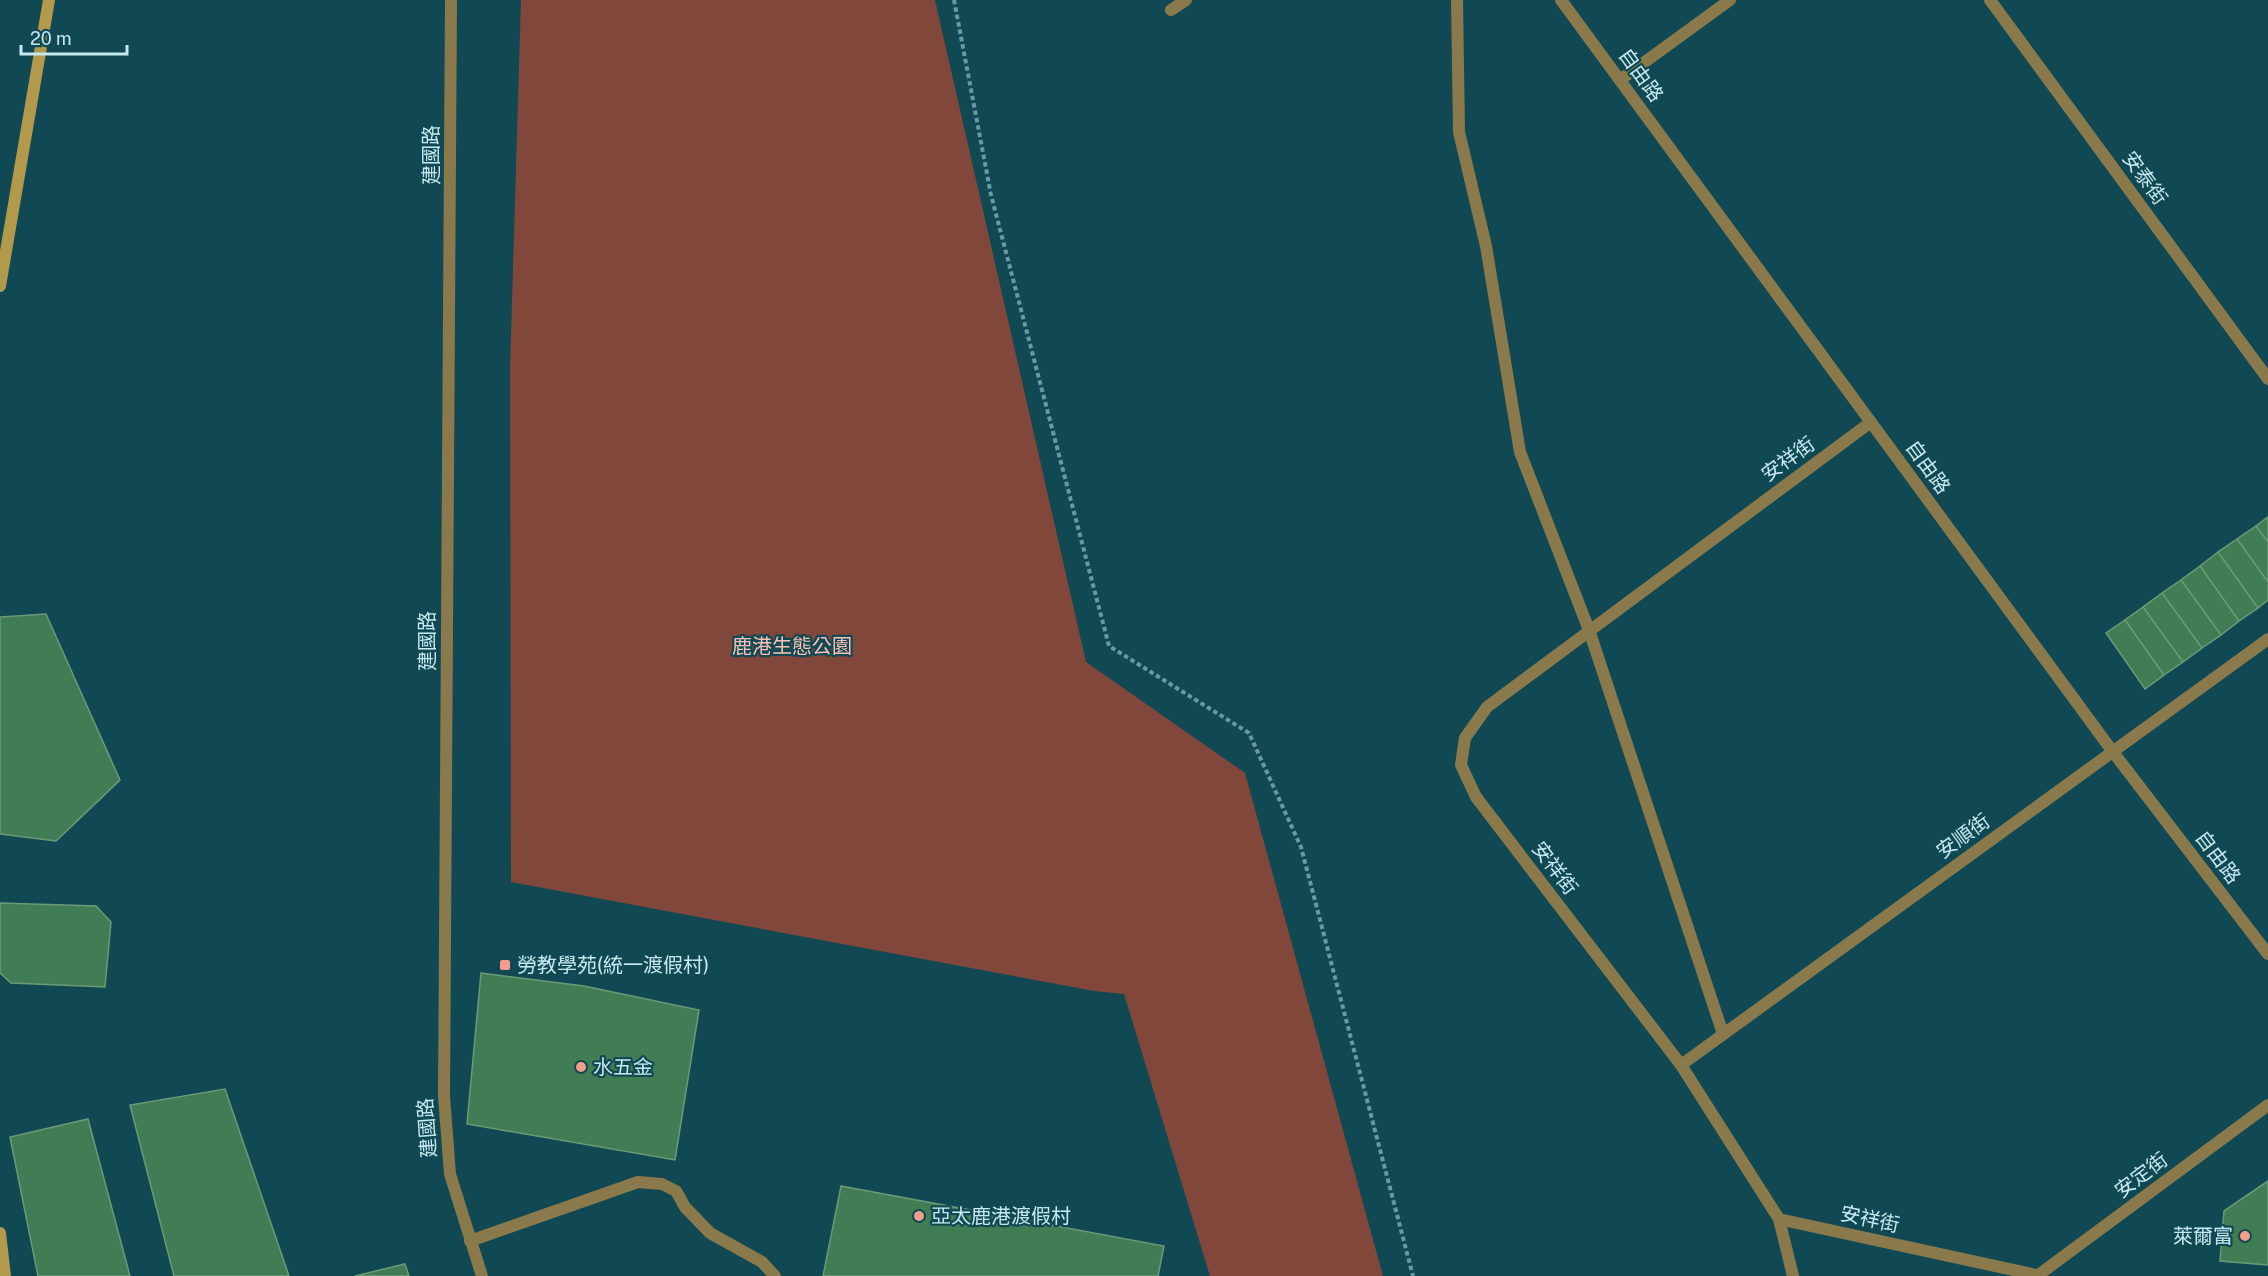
<svg xmlns="http://www.w3.org/2000/svg" width="2268" height="1276" font-family="'Public Sans','Noto Sans TC',sans-serif">
  <rect width="100%" height="100%" fill="#104953"/>
  <path fill="#81473b" d="M521 0H935L1086 662 1245 773 1383 1276H1210L1124 994 1094 991 511 882 510 368Z"/>
  <path fill="#417d54" stroke="#6b9a77" stroke-width="1.5" d="M2268 517V542L2256 526Z
    M2256 526 2268 542V582L2237 539Z
    M2237 539 2268 582V600L2258 608 2218 552Z
    M2218 552 2258 608 2239 621 2200 566Z
    M2200 566 2239 621 2221 635 2181 580Z
    M2181 580 2221 635 2202 648 2162 593Z
    M2162 593 2202 648 2183 662 2143 607Z
    M2143 607 2183 662 2164 675 2125 620Z
    M46 614 120 780 56 841 0 834V617Z
    M2125 620 2164 675 2145 689 2106 633Z
    M0 903 96 906 111 922 105 987 11 983 0 973Z
    M481 973 584 986 699 1010 675 1160 467 1124Z
    M225 1089 289 1276H174L130 1105Z
    M88 1119 130 1276H38L10 1137Z
    M2268 1181V1265L2220 1261 2224 1211Z
    M841 1186 1164 1246 1158 1276H823Z
    M405 1264 409 1276H355Z"/>
  <g fill="none" stroke-linecap="round" stroke-linejoin="round">
    <path stroke="#6b99a1" stroke-width="4" stroke-dasharray="4.5 3" stroke-linecap="butt" d="M954 0 991 195 1109 646 1249 733 1301 847 1413 1276"/>
    <path stroke="#8a7a4b" stroke-width="12" d="M1171 10 1186 0
      M1779 1219 1793 1276
      M470 1241 638 1182 662 1184 676 1191 685 1207 710 1233 762 1262 775 1276"/>
    <path stroke="#8a7a4b" stroke-width="12" d="M451 0 444 1096 450 1174 482 1276
      M1457 0 1459 132 1486 246 1520 452 1589 630 1723 1034
      M1561 0 2113 752 2268 954
      M1990 0 2268 379
      M1620 80 1730 0
      M1871 422 1487 707 1465 738 1461 765 1476 797 1681 1065 1779 1219 2041 1276
      M1681 1065 2268 639
      M2037 1276 2268 1105"/>
    <path stroke="#b2994b" stroke-width="12" d="M0 286 49 0
      M0 1233 5 1276"/>
  </g>
  <g fill="#f49d8c" stroke="#104953" stroke-width="2">
    <rect x="499" y="959" width="12" height="12" rx="3"/>
    <circle cx="581" cy="1067" r="6"/>
    <circle cx="919" cy="1216" r="6"/>
    <circle cx="2245" cy="1236" r="6"/>
  </g>
  <g text-anchor="middle" stroke-width="4.5" stroke-linejoin="round" paint-order="stroke">
    <g font-size="20" fill="#c6e8ef" stroke="#104953">
      <text transform="translate(1641 75) rotate(54)" y="7">自由路</text>
      <text transform="translate(431 155) rotate(-90)" y="7">建國路</text>
      <text transform="translate(2145 178) rotate(54)" y="7">安泰街</text>
      <text transform="translate(1788 459) rotate(-36)" y="7">安祥街</text>
      <text transform="translate(1928 467) rotate(54)" y="7">自由路</text>
      <text transform="translate(427 641) rotate(-90)" y="7">建國路</text>
      <text transform="translate(1963 836) rotate(-36)" y="7">安順街</text>
      <text transform="translate(2218 857) rotate(53)" y="7">自由路</text>
      <text transform="translate(1555 868) rotate(53)" y="7">安祥街</text>
      <text transform="translate(427 1128) rotate(-94)" y="7">建國路</text>
      <text transform="translate(2141 1175) rotate(-37)" y="7">安定街</text>
      <text transform="translate(1870 1219) rotate(12)" y="7">安祥街</text>
    </g>
    <g font-size="20" fill="#fdc0b4" stroke="#104953">
      <text x="792" y="653">鹿港生態公園</text>
    </g>
    <g font-size="20" fill="#c6e8ef" stroke="#104953" text-anchor="start">
      <text x="517" y="972">勞教學苑(統一渡假村)</text>
      <text x="593" y="1074">水五金</text>
      <text x="931" y="1223">亞太鹿港渡假村</text>
      <text x="2233" y="1243" text-anchor="end">萊爾富</text>
    </g>
  </g>
  <path d="M21 45v9h106v-9" fill="none" stroke="#c6e8ef" stroke-width="3"/>
  <text x="30" y="45" font-size="18" fill="#c6e8ef" stroke="#104953" stroke-width="4.5" paint-order="stroke">20 m</text>
</svg>
